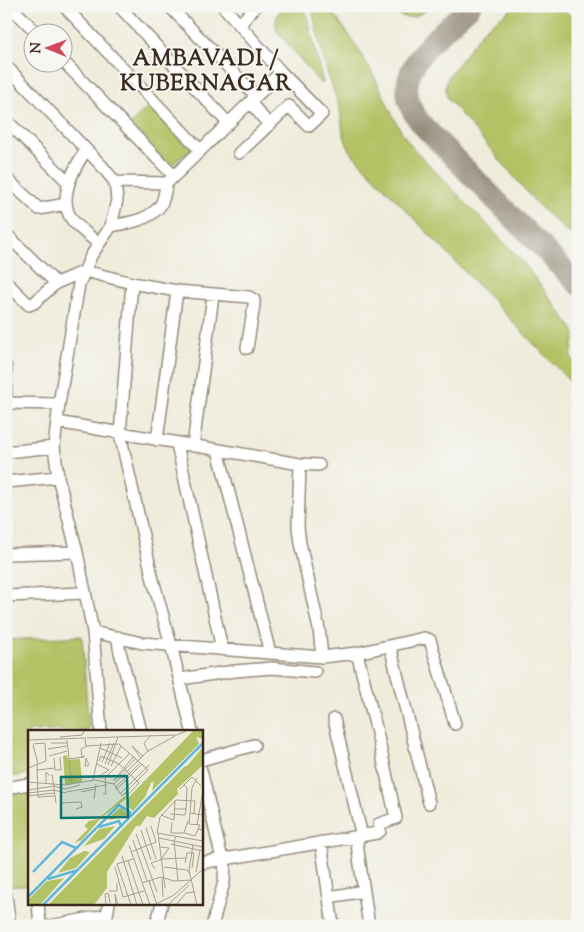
<svg xmlns="http://www.w3.org/2000/svg" width="584" height="932" font-family="'Sorts Mill Goudy',serif">
  <rect width="100%" height="100%" fill="#f6f6f2"/>
  <filter id="ink" filterUnits="userSpaceOnUse"><feTurbulence type="fractalNoise" baseFrequency=".02" numOctaves="2"/><feDisplacementMap in="SourceGraphic" scale="10" xChannelSelector="R" yChannelSelector="G"/><feConvolveMatrix kernelMatrix="1 2 1 2 8 2 1 2 1" color-interpolation-filters="sRGB"/></filter>
  <filter id="wash" filterUnits="userSpaceOnUse"><feTurbulence type="fractalNoise" baseFrequency=".0096" numOctaves="4" result="noise"/><feDisplacementMap in="SourceGraphic" scale="20" xChannelSelector="R" yChannelSelector="G"/><feGaussianBlur stdDeviation="1.12" result="paint"/><feColorMatrix in="noise" values="0 0 0 0 0 0 0 0 0 0 0 0 0 0 0 0 0 1.4 0 .05"/><feComposite in="paint" operator="in"/></filter>
  <g filter="url(#wash)">
    <rect width="100%" height="100%" fill="#efecdb"/>
    <path fill="#b3c265" stroke="#777642" d="M283 6H305L323 83H320L277 31C274 21 277 14 283 6Z
      M311 6H327C349 32 366 60 381 90 390 110 398 129 412 147L524 263 573 329 575 335 571 357 578 364V390L354 156 347 145 343 132 340 109 326 69Z
      M383 6H433C411 21 406 21 383 6Z
      M516 6H568L565 10 578 25V238L564 229 537 204 448 99C444 90 445 84 449 76L484 29Z
      M152 103 192 149 169 167 130 124Z
      M82 636 89 731H29V774L6 778V640Z
      M29 791V885L6 887V795Z"/>
    <g fill="none" stroke-linecap="round" stroke-linejoin="round">
      <path stroke="#958b7c" stroke-width="22" d="M470 6C435 40 378 77 425 128L578 284"/>
    </g>
  </g>
  <g filter="url(#ink)">
    <g fill="none" stroke-linecap="round" stroke-linejoin="round">
      <defs>
        <path id="minor" d="M10 6 36 32
          M64 6 200 150
          M119 6 228 123
          M169 6 256 96
          M240 24 256 6
          M62 60 174 176
          M6 66 101 165 115 182 117 200 111 226 91 256 79 284 59 404 54 447 58 477 77 552 93 632 101 731
          M250 102 269 125
          M6 120 69 183
          M86 150C74 168 56 200 73 221 81 230 91 237 99 244
          M239 153 289 106 309 126 322 114 281 72
          M6 178 39 209 66 204
          M115 182 167 183 281 72 223 6
          M111 226C128 223 148 221 160 206 164 201 165 189 167 183
          M6 234 56 283
          M6 282 29 305 34 303 56 283 85 271 132 283 177 291 249 297 254 300V305L247 348
          M132 283 120 434 153 580 171 645 192 731
          M6 367V403
          M6 403 59 404
          M57 422 300 464 319 465
          M157 440 177 291
          M177 444 222 649
          M193 446 213 295
          M218 450 270 653
          M6 452 54 447
          M300 464 298 527 300 543 319 629 322 657
          M6 482 58 477
          M6 554 77 552
          M6 596 85 593
          M93 632 142 643 270 653 322 657 357 653
          M118 637 119 648 141 731
          M390 646 429 803
          M180 679 235 671 272 668 315 672
          M334 719 362 836
          M201 760 254 745
          M201 770 222 859
          M6 788 29 784
          M356 837 369 926
          M321 842 333 926
          M201 863 377 833 380 831 379 824 396 818 376 728 357 653 424 638 430 640 455 724
          M6 896 10 926
          M329 897 364 891
          M38 903 40 926
          M50 926 107 915
          M105 926 109 903
          M156 926 162 903
          M212 926 224 882 225 859"/>
      </defs>
      <use href="#minor" stroke="#958b7c" stroke-width="14"/>
      <use href="#minor" stroke="#fff" stroke-width="11"/>
    </g>
  </g>
  <g text-anchor="middle" stroke-width="4" stroke-linejoin="round" paint-order="stroke">
    <g font-size="22" font-weight="bold" letter-spacing="1" fill="#3b2a1e" stroke="#f6f6f2">
      <text x="206" y="65">AMBAVADI /<tspan x="206" dy="25">KUBERNAGAR</tspan></text>
    </g>
  </g>
  <g transform="translate(28 730)">
    <rect width="175" height="175" fill="#efecdb"/>
    <path d="M166 0H175V9L168 7 171 14 124 61 126 51 123 53 117 67 105 81 98 75 99 68 74 87 54 110 46 113 60 99 56 96 61 91 70 89 97 66 101 67ZM175 17V35L149 59 150 64 126 88 119 86 112 96H108L79 142V158L66 175H20L156 37 160 35ZM39 25 40 30 52 29 54 52 37 55 35 26ZM93 77 101 85 81 90 84 85ZM87 96 76 109 56 116 71 99ZM56 121 62 122 48 138 30 143 42 128ZM36 148 12 175H0V170L19 151Z" fill="#b3c265"/>
    <path fill="none" stroke="#5fb6dc" stroke-width="2.5" d="M71 97 91 91 93 96M5 142 34 112 48 118M20 149 50 140M0 167 91 75 102 82V88M15 175 175 13"/>
    <path fill="none" stroke="#a79e8f" stroke-width="1" d="M32 7 54 5 57 0M59 8 149 5 160 0M57 9 58 16 91 14 120 40 94 66 86 54M0 10 58 8M39 10 44 54M23 13H39M5 15 10 34M72 18 94 28M20 19 39 16M120 22 116 13 123 5M21 26 39 21M57 26 54 27 53 19 59 16M26 28 27 40H33L32 27M58 28 57 36 61 35 58 28M113 28 104 16 115 26M40 29 56 27M71 31 73 26 91 34 111 53 100 65 97 63M74 32 82 13M69 34 81 40 70 47M77 34 86 13M9 35 10 67 27 66M80 35 90 7M83 36 93 16M0 38 18 31 17 13 5 14M9 40 27 38M24 44 28 73M169 48 164 58 162 83 175 85M65 50 73 13M87 50 108 28M85 51 106 26M0 52 37 55 67 50 86 54 120 21 147 6M18 53V42L22 46M87 58 111 34M37 59 52 55M152 59 164 47 173 56M0 60 26 56 37 59M88 60 114 34M38 62 79 55M53 62 68 59M0 63 26 60 38 63M75 64H78L77 48 102 23M92 64 121 35M0 66 27 63M66 69 68 54M33 73 53 72 54 77 48 79M147 79H158L159 58 156 55M162 83 161 94 172 95 170 99 175 100M166 83 167 71 148 70 132 87 129 103 175 111M142 84 157 85 158 79M133 85 146 90 147 71M160 91 156 103 167 106 170 99M144 92 143 103H156M169 95 175 61M118 98 128 129M113 100 123 130M130 103 137 158M108 104 129 162M148 106 146 111 150 151M131 108 175 117M105 110 119 151M143 114 175 121M101 115 122 175M165 115 161 140 169 175M132 117 141 118 134 128M103 122 128 112 123 96M94 126 109 175M134 129 157 128M100 131 115 175M157 133 159 123H166L164 138M87 137 95 167 116 161M136 137 159 140 161 143M127 139 123 133 135 129M168 142 172 120M134 148 135 167M121 151 129 175M114 153 133 147 146 151 164 150M81 161H89V153M128 174 146 165 175 139M78 175 77 164 80 163 82 173M88 175 87 164 90 175M103 175 89 134 105 129M140 175 161 155M148 175 158 163 167 162"/>
    <path fill="#0f766e" fill-opacity="0.15" stroke="#0f766e" stroke-width="2.5" d="M99 46 100 87 33 88V47Z"/>
    <rect width="175" height="175" fill="none" stroke="#3b2a1e" stroke-width="2.5"/>
  </g>
  <rect width="584" height="932" fill="none" stroke="#f6f6f2" stroke-width="25"/>
  <g transform="translate(48 48) rotate(271)"><circle r="24" fill="#f6f6f2" stroke="#aba49d"/>
  <path d="M0-4L9 19L0 12L-9 19Z" fill="#d1495b"/>
  <text y="-8" font-size="14" font-weight="bold" text-anchor="middle" fill="#3b2a1e">N</text>
  </g>
</svg>
